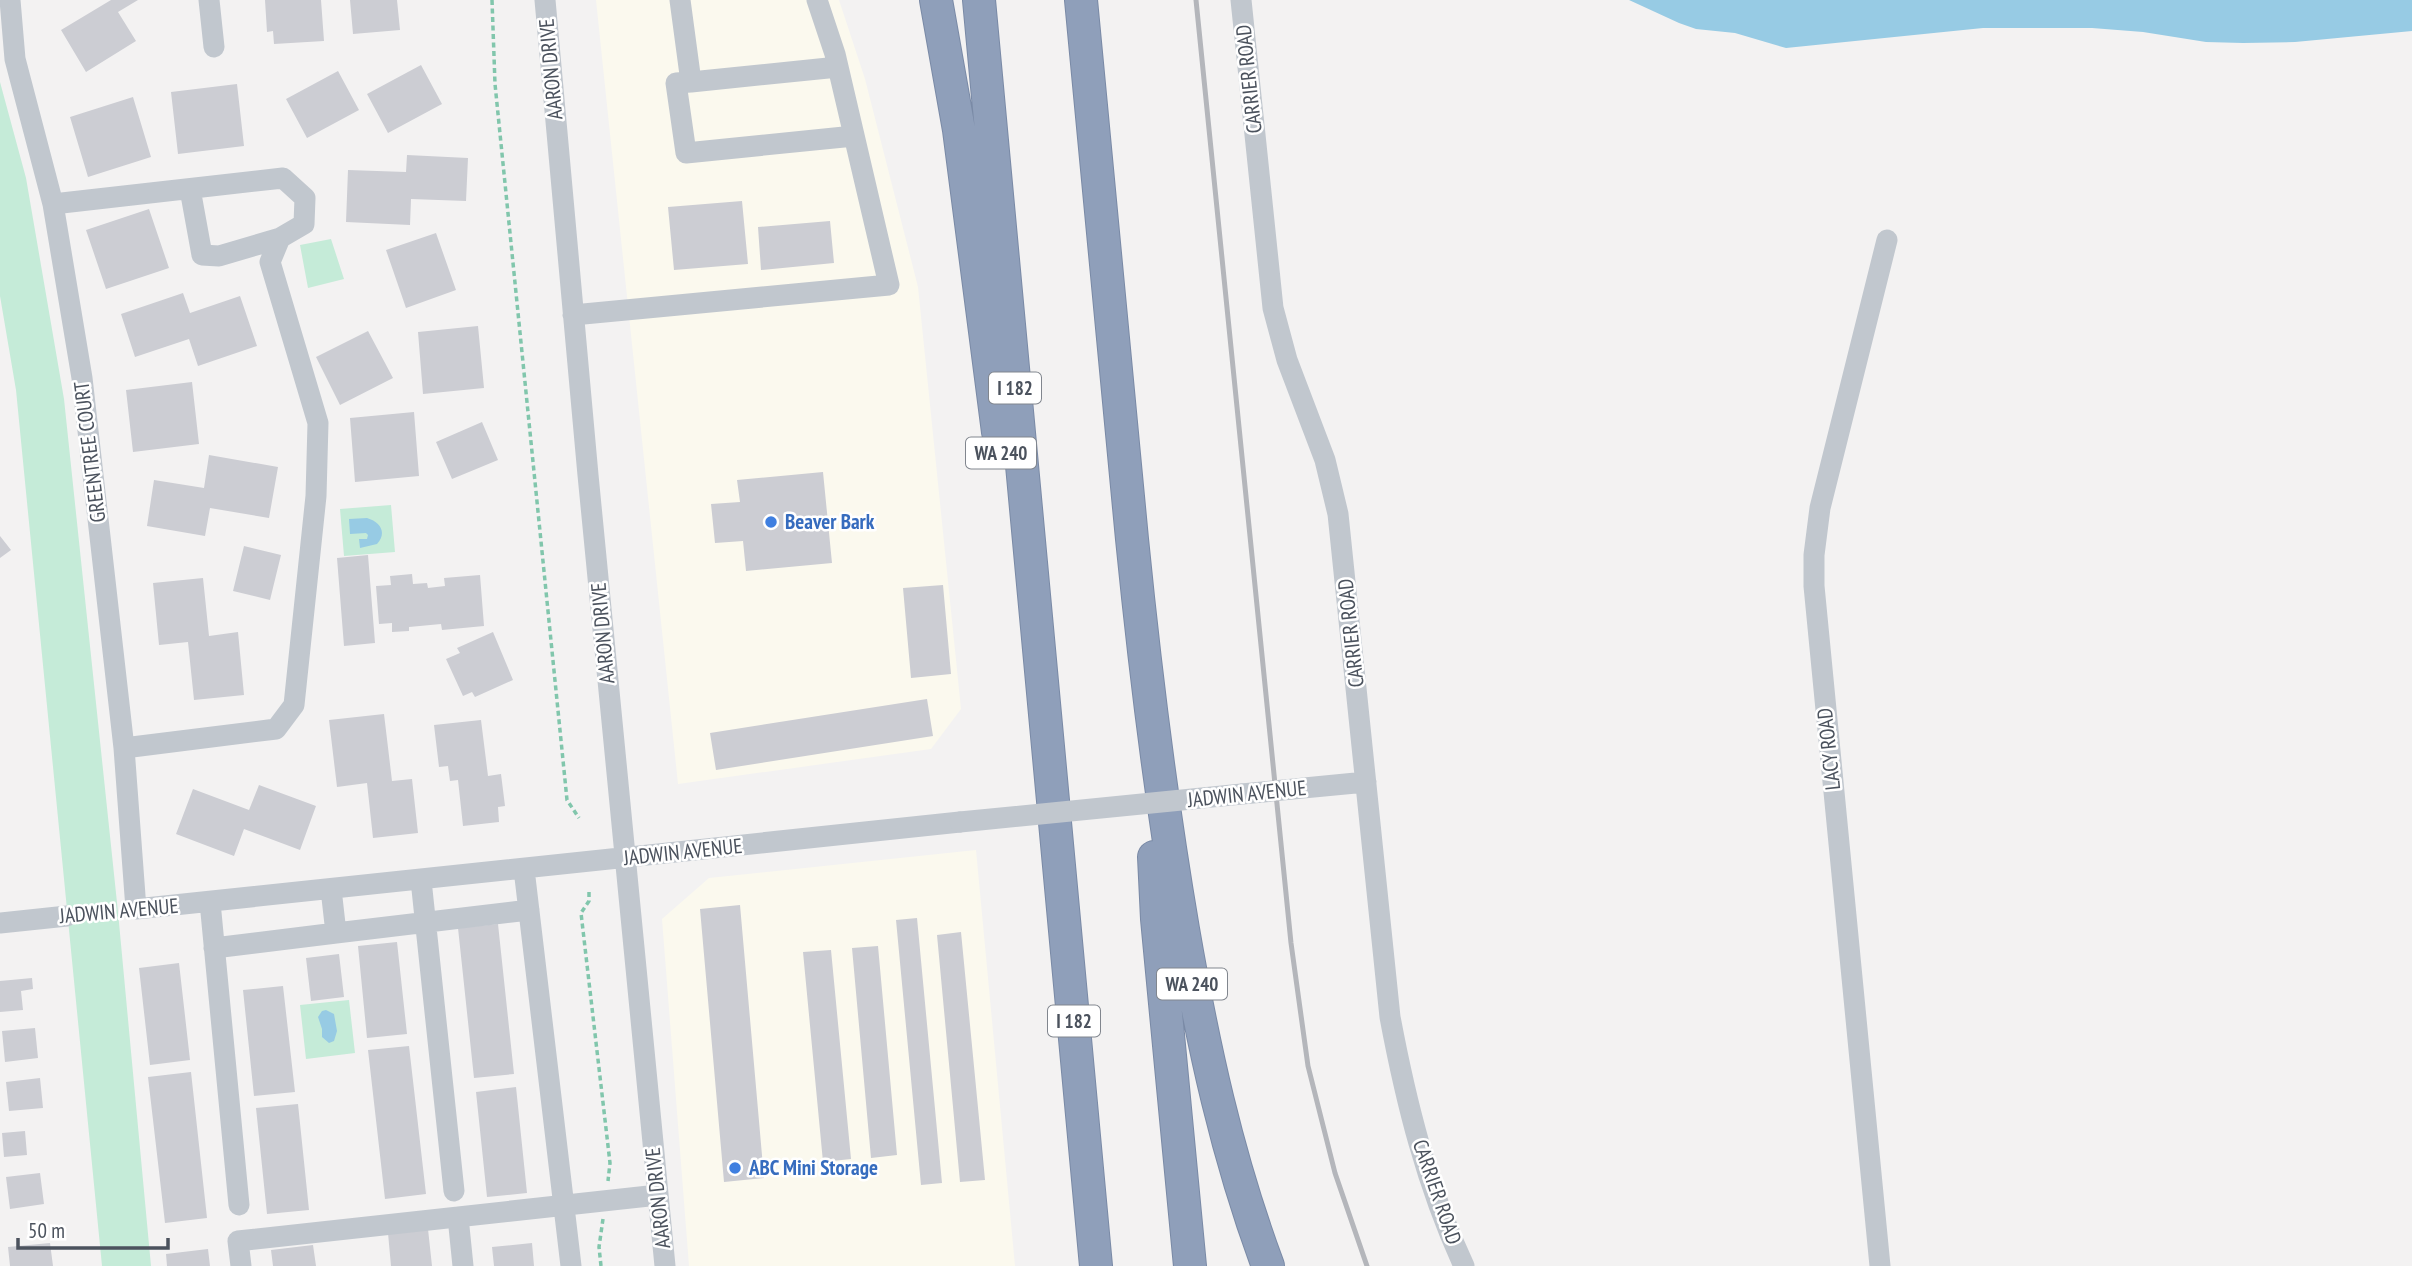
<svg xmlns="http://www.w3.org/2000/svg" width="2412" height="1266" font-family="'PT Sans Narrow',sans-serif">
  <rect width="100%" height="100%" fill="#f3f2f2"/>
  <path fill="#fbf9ee" d="M596 0H839L865 79 918 287 961 709 931 749 678 784Z
    M976 850 1015 1266H689L662 919 709 878Z"/>
  <path fill="#c5ebd8" d="M0 82 26 178 64 399 118 912 151 1266H102L16 390 0 296Z
    M331 239 344 279 308 288 300 245Z
    M391 505 395 552 344 556 340 509Z
    M349 1000 355 1053 306 1059 300 1005Z"/>
  <path fill="#97cbe4" d="M1629 0H2412V31L2295 42 2243 43 2206 42 2143 32 2092 28H1983L1786 48 1735 33 1696 29 1679 23Z
    M367 518C381 522 387 533 377 544L360 548 359 539H367L368 535 366 533 350 534 349 519Z
    M326 1010 334 1014 337 1031 334 1041 329 1043 322 1037V1029L318 1017 322 1011Z"/>
  <path fill="#cccdd3" d="M111 0H138L118 12 136 41 86 72 61 30Z
    M265 0H321L324 41 274 44 273 31 267 32Z
    M350 0H397L400 30 353 34Z
    M421 65 442 104 388 133 367 94Z
    M338 71 359 110 307 138 286 99Z
    M237 84 244 146 178 154 171 92Z
    M133 97 151 157 88 177 70 117Z
    M407 155 468 158 466 201 411 199 410 225 346 222 348 170 406 172Z
    M742 201 748 264 674 270 668 207Z
    M149 209 169 268 106 289 86 230Z
    M830 221 834 263 761 270 758 227Z
    M436 233 456 290 406 308 386 250Z
    M183 293 190 313 240 296 257 346 198 366 189 339 135 357 121 314Z
    M478 326 484 388 423 394 418 332Z
    M368 331 393 378 340 405 316 357Z
    M192 382 199 444 133 452 126 390Z
    M414 412 419 476 355 482 350 418Z
    M482 422 498 460 452 479 436 442Z
    M209 455 278 467 269 518 210 508 205 536 147 526 154 480 204 488Z
    M823 472 832 563 746 571 743 541 715 543 711 504 740 502 737 480Z
    M0 536 11 550 0 558Z
    M244 546 281 555 270 600 233 591Z
    M368 555 375 643 344 646 337 558Z
    M412 574 413 584 427 583 428 588 445 586 444 578 480 575 484 626 442 630 441 624 409 627V631L392 632V623L379 624 376 586 391 585 390 576Z
    M203 578 209 636 238 632 244 695 194 700 188 642 159 645 153 583Z
    M943 585 951 674 911 678 903 588Z
    M493 632 513 680 475 697 472 692 463 696 446 659 460 653 457 648Z
    M927 699 933 736 716 770 710 733Z
    M384 714 392 781 412 779 418 833 373 838 367 783 337 787 329 720Z
    M481 720 488 776 501 774 505 806 498 807 499 822 463 826 458 780 450 781 448 766 439 767 434 725Z
    M259 785 316 806 300 850 244 829 234 856 176 834 193 789 249 810Z
    M740 905 764 1178 724 1182 700 909Z
    M917 918 942 1183 921 1185 896 920Z
    M498 924 514 1074 474 1078 458 928Z
    M961 932 985 1180 960 1182 937 935Z
    M397 942 407 1034 367 1038 358 946Z
    M878 946 897 1155 871 1158 852 948Z
    M831 950 851 1159 823 1162 803 952Z
    M339 954 344 997 311 1001 306 958Z
    M179 963 190 1060 150 1065 139 968Z
    M32 978 33 989 21 991 23 1010 0 1012V981Z
    M283 986 295 1092 254 1096 243 990Z
    M35 1028 38 1058 5 1062 2 1031Z
    M409 1046 426 1194 385 1199 368 1050Z
    M191 1072 207 1218 165 1223 148 1077Z
    M40 1078 43 1108 9 1111 6 1082Z
    M516 1087 527 1193 487 1197 476 1092Z
    M298 1104 309 1210 267 1214 256 1108Z
    M25 1131 27 1155 4 1157 2 1133Z
    M40 1173 44 1204 10 1209 6 1177Z
    M428 1229 432 1266H391L388 1233Z
    M50 1243 53 1266H10L8 1247Z
    M532 1243 534 1266H494L492 1247Z
    M313 1245 316 1266H273L271 1250Z
    M208 1249 210 1266H167L166 1254Z"/>
  <g fill="none" stroke-linecap="round" stroke-linejoin="round">
    <defs>
      <path id="highway" d="M936 0 959 130 998 432
        M979 0 1096 1266
        M1081 0C1098 180 1115 359 1132 539 1145 670 1161 800 1183 929 1203 1045 1227 1156 1268 1266
        M1154 857 1157 919 1190 1266"/>
    </defs>
    <use href="#highway" stroke="#7a8aa6" stroke-width="34"/>
    <path stroke="#81c6ac" stroke-width="3.5" stroke-dasharray="5 3.5" stroke-linecap="butt" d="M492 0 495 84 567 800 579 818
      M589 892V901L581 913 610 1163 608 1181
      M86 914 117 912
      M601 1266 599 1247 603 1219"/>
    <path stroke="#c1c7ce" stroke-width="21" d="M10 0 15 59 53 204 82 378 124 748 136 909 960 822
      M209 0 214 47
      M545 0 588 475 665 1266
      M680 0 691 82 838 67
      M1241 0 1273 308 1287 360 1325 460 1338 514 1390 1017C1406 1102 1427 1187 1464 1266
      M691 82 676 83 686 153 854 136
      M190 189 202 255 219 256 280 238
      M53 204 283 178 305 198 304 224 280 238 270 262 318 423 316 496 294 705 276 729 124 748
      M573 315 889 285 835 54 817 0
      M1242 794 1366 782
      M524 869 571 1266
      M421 880 454 1191
      M210 902 239 1205
      M0 923 67 916
      M336 933 529 910
      M214 948 336 933 331 889
      M458 1217 463 1266
      M241 1266 238 1241 658 1195
      M1880 1266 1814 586V555L1820 508 1887 240"/>
    <use href="#highway" stroke="#8f9fba" stroke-width="32"/>
    <path stroke="#b4b6bb" stroke-width="5" d="M1196 0 1291 943 1308 1066 1335 1173 1367 1266"/>
    <path stroke="#c1c7ce" stroke-width="21" d="M960 822 1242 794"/>
  </g>
  <g fill="#3f7fe0" stroke="#fff" stroke-width="2.5">
    <circle cx="771" cy="522" r="7"/>
    <circle cx="735" cy="1168" r="7"/>
  </g>
  <g text-anchor="middle" stroke-width="5" stroke-linejoin="round" paint-order="stroke">
    <g fill="#fff" stroke="#81868e" stroke-width="2">
      <rect x="989" y="372.5" width="52" height="31" rx="5"/>
      <rect x="966" y="437.5" width="70" height="31" rx="5"/>
      <rect x="1157" y="968.5" width="70" height="31" rx="5"/>
      <rect x="1048" y="1005.5" width="52" height="31" rx="5"/>
    </g>
    <g font-size="19" font-weight="bold" fill="#4b525d">
      <text x="1015" y="395">I 182</text>
      <text x="1001" y="460">WA 240</text>
      <text x="1192" y="991">WA 240</text>
      <text x="1074" y="1028">I 182</text>
    </g>
    <g font-size="21" fill="#4b525d" stroke="#fff">
      <text transform="translate(551 69) rotate(-95)" y="7">AARON DRIVE</text>
      <text transform="translate(1249 79) rotate(-96)" y="7">CARRIER ROAD</text>
      <text transform="translate(90 452) rotate(-97)" y="7">GREENTREE COURT</text>
      <text transform="translate(603 633) rotate(-95)" y="7">AARON DRIVE</text>
      <text transform="translate(1351 633) rotate(-96)" y="7">CARRIER ROAD</text>
      <text transform="translate(1829 749) rotate(-96)" y="7">LACY ROAD</text>
      <text transform="translate(1247 794) rotate(-6)" y="7">JADWIN AVENUE</text>
      <text transform="translate(683 852) rotate(-6)" y="7">JADWIN AVENUE</text>
      <text transform="translate(119 911) rotate(-5)" y="7">JADWIN AVENUE</text>
      <text transform="translate(1437 1192) rotate(71)" y="7">CARRIER ROAD</text>
      <text transform="translate(658 1198) rotate(-96)" y="7">AARON DRIVE</text>
    </g>
    <g font-size="21" font-weight="bold" fill="#366cbe" stroke="#fff" text-anchor="start">
      <text x="785" y="529">Beaver Bark</text>
      <text x="749" y="1175">ABC Mini Storage</text>
    </g>
  </g>
  <path d="M18 1238v10h150v-10" fill="none" stroke="#4b525d" stroke-width="3.5"/>
  <text x="28" y="1238" font-size="21" fill="#4b525d" stroke="#ffffff" stroke-width="5" paint-order="stroke">50 m</text>
</svg>
